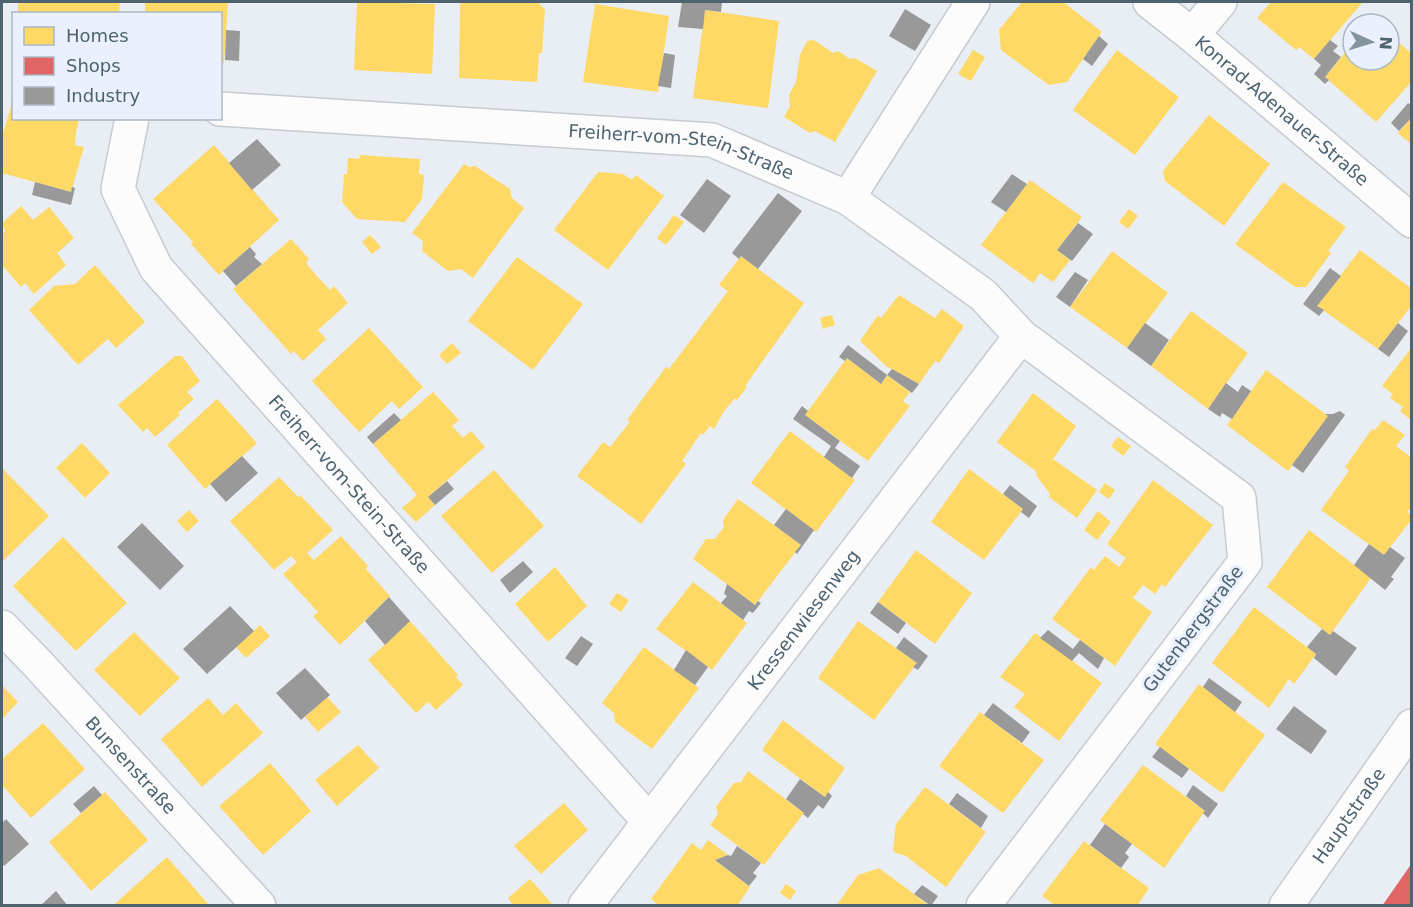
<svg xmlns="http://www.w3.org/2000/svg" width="1413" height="907" font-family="'DejaVu Sans',sans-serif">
  <rect width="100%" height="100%" fill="#e9edf4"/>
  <path fill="#ffd966" d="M20 2H120L119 14H18V4Z
    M145 2H228L224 63H220V14H145Z
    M357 2 435 4 432 74 354 70Z
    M464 2H538L545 10 542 53H539L537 82 459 78 460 4Z
    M1022 2H1063L1102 32 1067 82 1049 85 1001 50 999 30Z
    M1271 2H1361L1362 3 1314 59 1299 47 1296 50 1257 18Z
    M595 4 669 16 658 92 583 82Z
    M705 10 779 21 768 108 693 98Z
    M1389 34 1412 54V81L1376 122 1325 77 1353 43V60H1389Z
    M814 40 833 53 838 51 850 59 855 58 877 71 835 142 815 131 810 133 784 117 790 106 789 95 796 82 800 55 807 41Z
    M973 50 985 57 971 81 958 74Z
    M1117 50 1179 97 1135 155 1073 110Z
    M13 99 14 118H79L76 133 75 145 84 147 71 192 2 173V137Z
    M1209 115 1270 164 1224 226 1165 181 1163 171Z
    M1412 117V145L1398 133Z
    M214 145 279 220 219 275 191 244 193 242 153 199Z
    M360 155 420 159 419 174 424 175 422 199 405 222 357 219 342 202 344 174H347L348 158 359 159Z
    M464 164 469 167 475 166 510 189 512 198 524 208 473 278 461 269 448 271 422 251 423 241 412 233Z
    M598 172 623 174 632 180 636 175 664 196 608 270 554 230Z
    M1030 180 1082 217 1057 250 1070 260 1053 282 1040 273 1033 283 981 245Z
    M1283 182 1346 227 1328 251 1331 253 1306 287H1295L1235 244Z
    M21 206 33 220 49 207 74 238 57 253 66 265 34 294 25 283 21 287 2 265V234L5 231 2 223Z
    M1129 209 1138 216 1128 229 1119 222Z
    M674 215 684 222 666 245 657 238Z
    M370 235 381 247 372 254 362 242Z
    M291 239 309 259 306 263 316 275 330 290 334 286 348 303 318 330 326 339 303 361 294 351 291 354 233 289Z
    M1360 250 1412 289V305L1378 349 1317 306Z
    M1112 251 1168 293 1127 348 1070 307Z
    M741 256 804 303 745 386 747 387 737 400 735 398 724 411 714 429 710 426 703 435 701 433 682 461 686 464 641 524 577 476 603 442 610 447 630 422 627 420 666 367 669 369 728 291 719 285Z
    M517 257 583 304 533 370 468 321Z
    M95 265 145 322 116 348 108 339 78 365 29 310 54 286 75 284Z
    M899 295 935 318 942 309 964 326 939 363 935 361 919 384 886 366 860 341 878 315 881 318Z
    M1191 311 1248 353 1208 409 1151 366Z
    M832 315 835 325 823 329 820 318Z
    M369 328 423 387 399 409 392 401 359 432 312 381Z
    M452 343 461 353 447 364 439 355Z
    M1412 347V419L1411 420 1400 411 1403 407 1390 398 1393 394 1382 386Z
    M175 356H182L200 381 187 392 194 399 178 413 180 415 155 437 147 428 143 432 118 405Z
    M847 358 881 384 887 375 910 392 903 401 910 406 868 461 805 415Z
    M1266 370 1328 416 1288 471 1227 425Z
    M433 392 459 420 452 426 463 438 471 431 485 447 428 497 435 505 416 522 402 508 417 495 373 444Z
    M1033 393 1076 426 1053 459 1097 490 1077 518 1049 497 1050 494 1036 475 1037 472 997 442Z
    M217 399 257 443 205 489 167 445Z
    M1383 420 1405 435 1396 446 1412 458V507L1407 512 1412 515V519L1384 555 1321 510 1349 471 1345 467 1372 429 1375 430Z
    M790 431 855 480 816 532 751 483Z
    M1118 437 1131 446 1123 456 1111 446Z
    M82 443 110 473 85 498 56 468Z
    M2 468 49 516 2 562Z
    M969 469 1023 509 984 560 931 522Z
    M494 470 544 526 492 573 441 516Z
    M279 477 298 497 300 495 333 530 307 553 314 560 341 536 368 566 366 569 390 596 340 645 313 616 318 612 283 574 297 562 291 556 274 570 230 521Z
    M1153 480 1213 525 1165 587 1162 584 1155 594 1143 585 1133 598 1152 612 1115 666 1052 619 1091 567 1094 570 1105 556 1119 567 1126 558 1107 544Z
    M1105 483 1115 490 1109 499 1099 492Z
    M738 499 801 545 755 605 693 559 706 539H715L724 527 723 520Z
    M189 510 199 521 187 532 177 521Z
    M1098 511 1111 522 1097 540 1084 530Z
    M1309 530 1371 578 1330 635 1267 587Z
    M63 537 127 603 76 651 13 586Z
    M916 550 972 593 935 644 878 602Z
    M555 567 587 606 548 642 515 604Z
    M693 582 747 623 712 670 656 629Z
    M617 593 629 600 621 612 609 604Z
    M1254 607 1316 654 1294 684 1289 679 1269 708 1212 663Z
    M410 621 458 675 456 677 463 685 436 710 428 702 416 713 368 660Z
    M858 621 917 663 874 720 818 678Z
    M260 625 270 636 246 658 236 647Z
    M134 632 180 678 140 716 94 670Z
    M1035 633 1102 683 1059 741 1014 707 1025 694 1000 677Z
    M644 647 699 688 652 749 615 722 614 713 602 703Z
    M1199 684 1265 735 1222 793 1155 744Z
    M2 685 18 702 2 719Z
    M327 697 341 712 318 732 305 717Z
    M208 698 223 715 236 703 263 733 202 787 161 739Z
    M980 712 1044 760 1003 813 939 766Z
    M783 720 845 768 825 797 762 750Z
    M43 723 85 769 31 818 2 785V759Z
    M358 745 379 768 337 806 315 780Z
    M270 763 311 811 263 855 219 806Z
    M1143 765 1205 811 1164 868 1100 820Z
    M748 771 804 813 764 865 710 825 718 814 716 807 734 783 741 782Z
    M925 787 986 832 946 887 906 856 896 853 893 850 896 824Z
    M105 792 148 840 91 891 49 842Z
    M564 803 588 830 541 874 514 846Z
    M708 840 728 855 715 860 750 887 737 906H660L651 899 692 843 701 850Z
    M1084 841 1149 888 1137 906H1056L1042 896Z
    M167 857 210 906H113L119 900Z
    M879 868 914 894 929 906H836L858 875Z
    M530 879 554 906H514L508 898Z
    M786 884 796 891 790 900 780 893Z"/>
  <path fill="#e06666" d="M1412 863V906H1382Z"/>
  <path fill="#999" d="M682 2H722L721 12 705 10 703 29 678 27Z
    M905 9 931 25 915 51 889 36Z
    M226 30 240 31 239 61 225 60Z
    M1099 36 1108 44 1092 66 1083 59Z
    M1330 40 1338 46 1333 51 1341 57 1325 77 1329 80 1325 84 1314 74 1321 65 1314 59Z
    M664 53 675 55 671 88 658 86Z
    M1408 103 1412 106V117L1399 131 1391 123Z
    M257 139 281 165 252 190 229 163Z
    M1012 174 1027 184 1006 212 991 202Z
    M707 179 731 196 704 233 680 215Z
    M35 182 71 192 72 187 75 188 71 205 32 195Z
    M778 193 802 211 758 269 741 256 739 259 732 253Z
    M1078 223 1093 234 1072 261 1057 250Z
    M250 247 256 254 254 257 262 264 236 286 223 271Z
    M1330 268 1341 276 1317 306 1324 310 1319 316 1303 304Z
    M1075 272 1088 280 1070 307 1056 297Z
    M1145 323 1169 340 1151 366 1127 348Z
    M1398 323 1408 331 1389 357 1378 349Z
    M848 345 887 375 881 384 847 358 845 361 839 357Z
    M892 369 919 384 912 393 887 375Z
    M1226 383 1238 392 1242 385 1251 391 1232 419 1222 413 1220 417 1208 409Z
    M802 406 808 411 805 415 840 441 835 448 860 466 852 478 824 457 831 446 793 419Z
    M1340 411 1345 415 1303 473 1292 465 1328 416 1325 414H1333Z
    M394 413 401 420 373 444 367 437Z
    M242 456 258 473 226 502 210 484Z
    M447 481 454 489 435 505 428 497Z
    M1010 485 1037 506 1029 518 1021 512 1023 509 1003 494Z
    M786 509 814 530 797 554 795 552 801 545 774 525Z
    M142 523 184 566 160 590 117 547Z
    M1369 544 1384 555 1390 547 1405 558 1391 577 1394 579 1385 590 1354 565Z
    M523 561 533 572 510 593 500 580Z
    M727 584 755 605 758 601 761 603 753 613 749 611 743 620 721 603 727 596 724 594Z
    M389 597 410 621 385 645 365 621Z
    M878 602 906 623 898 634 870 613Z
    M230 606 254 631 207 674 183 649Z
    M1322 629 1330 635 1333 631 1357 648 1336 676 1314 658 1316 654 1307 647Z
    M1048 630 1073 649 1080 640 1104 658 1098 669 1079 653 1072 661 1040 638Z
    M581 636 593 644 577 666 565 658Z
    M904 637 928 656 918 670 913 667 917 663 896 648Z
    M686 650 708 667 695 685 674 670Z
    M305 668 330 695 301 720 276 693Z
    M1209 678 1242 702 1235 712 1203 687Z
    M993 703 1030 732 1022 743 984 715Z
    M1294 706 1327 731 1311 754 1276 729Z
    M1160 747 1189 769 1182 778 1152 757Z
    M800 779 825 797 828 792 832 796 823 809 818 805 808 818 803 814 804 813 786 799Z
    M1193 785 1218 804 1208 818 1203 813 1205 811 1186 796Z
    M94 786 102 795 81 813 73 804Z
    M957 793 988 816 981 828 949 804Z
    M6 819 29 844 4 866 2 864V823Z
    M1105 824 1132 844 1125 853 1129 857 1121 868 1090 845Z
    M737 846 761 863 753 873 757 876 749 886 715 860 728 855 731 856Z
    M922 885 938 896 931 906 914 894Z
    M56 891 68 906H40Z"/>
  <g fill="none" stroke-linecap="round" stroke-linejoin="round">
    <defs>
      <g id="street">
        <path id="s1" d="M1150 2 1192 35 1412 221"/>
        <path d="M1192 35 1220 2"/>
        <path id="s2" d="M220 109 712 140 848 198 973 2"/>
        <path id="s3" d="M132 118 118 189 156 268 649 821"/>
        <path d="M848 198 983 295 1021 336 1239 498 1245 562 983 906"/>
        <path id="s4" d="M2 627 37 663 259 906"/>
        <path id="s5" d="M585 906 1021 336"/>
      </g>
      <g id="secondary">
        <path id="s6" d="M1286 906 1412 726"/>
      </g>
    </defs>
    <use href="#street" stroke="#c5cbd1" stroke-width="36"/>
    <use href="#secondary" stroke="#c5cbd1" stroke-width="36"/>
    <use href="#street" stroke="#fcfcfd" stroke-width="33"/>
    <use href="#secondary" stroke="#fcfcfd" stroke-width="33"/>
  </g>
  <g text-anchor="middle" stroke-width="6" stroke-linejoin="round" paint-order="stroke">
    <g font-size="18" fill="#4d636f" stroke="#eaf1fd">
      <text dy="6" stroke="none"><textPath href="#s1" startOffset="171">Konrad-Adenauer-Straße</textPath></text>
      <text dy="6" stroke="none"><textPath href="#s2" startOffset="465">Freiherr-vom-Stein-Straße</textPath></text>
      <text dy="6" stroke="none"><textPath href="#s3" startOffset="450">Freiherr-vom-Stein-Straße</textPath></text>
      <text dy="6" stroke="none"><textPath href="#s5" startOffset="360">Kressenwiesenweg</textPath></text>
      <text transform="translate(1193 629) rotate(-53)" y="6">Gutenbergstraße</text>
      <text dy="6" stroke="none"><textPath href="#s4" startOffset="189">Bunsenstraße</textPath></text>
      <text dy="6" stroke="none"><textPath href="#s6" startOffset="110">Hauptstraße</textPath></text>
    </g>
  </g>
  <rect width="1413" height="907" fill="none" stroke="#4d636f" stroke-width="6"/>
  <rect x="12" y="12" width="210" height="108" fill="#eaf1fd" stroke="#abb8c4" stroke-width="1.5"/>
  <rect x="24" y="27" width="30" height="18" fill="#ffd966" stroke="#abb8c4" stroke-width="1.5"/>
  <text x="66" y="42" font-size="18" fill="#4d636f">Homes</text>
  <rect x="24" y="57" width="30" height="18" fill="#e06666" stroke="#abb8c4" stroke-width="1.5"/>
  <text x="66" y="72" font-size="18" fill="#4d636f">Shops</text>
  <rect x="24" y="87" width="30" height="18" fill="#999999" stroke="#abb8c4" stroke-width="1.5"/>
  <text x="66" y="102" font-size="18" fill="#4d636f">Industry</text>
  <g transform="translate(1371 42) rotate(94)"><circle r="28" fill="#eaf1fd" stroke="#abb8c4" stroke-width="1.5"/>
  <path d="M0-4.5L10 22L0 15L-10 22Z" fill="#84939e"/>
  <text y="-9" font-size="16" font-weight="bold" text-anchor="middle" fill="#4d636f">N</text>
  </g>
</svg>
